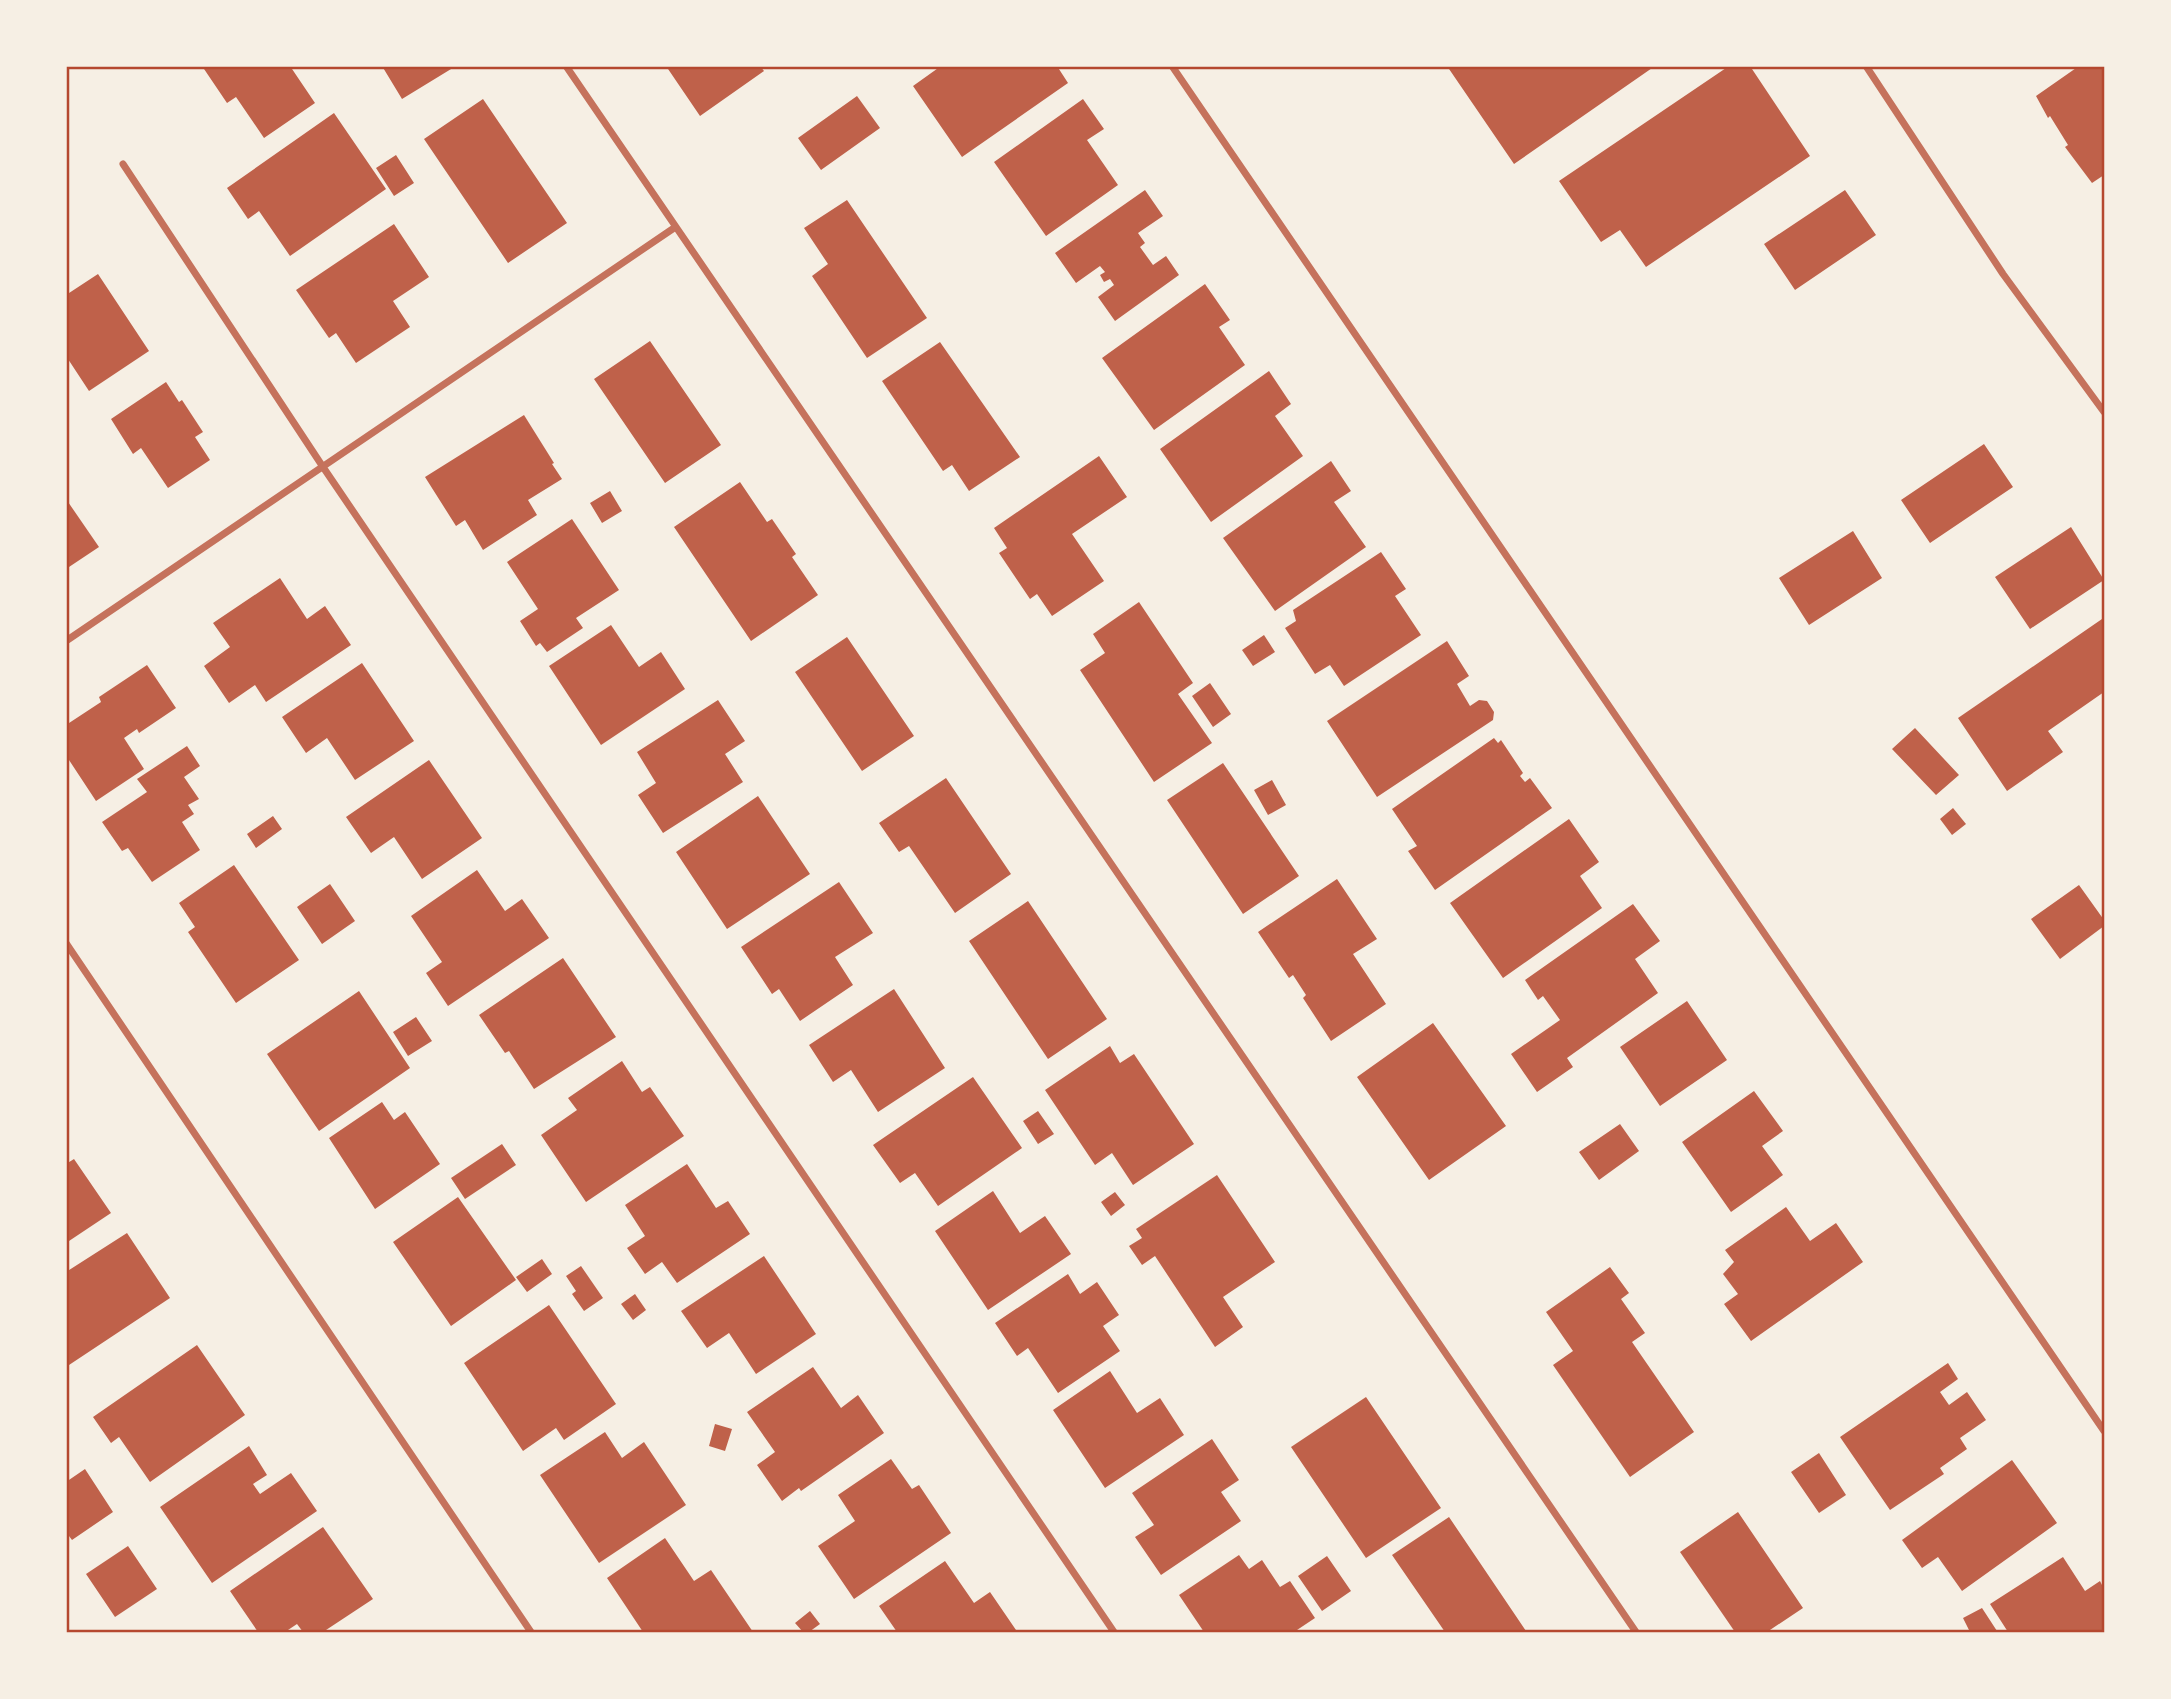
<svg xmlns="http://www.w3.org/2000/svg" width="2171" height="1699" font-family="'PT Serif',serif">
  <rect width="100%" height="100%" fill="#f6efe4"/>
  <path fill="#bf614a" d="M202 66H290L315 103 264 138 236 97 227 103Z
    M382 66H456L402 99Z
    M666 66H760L764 71 700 116Z
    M941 66H1057L1068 83 962 157 913 86Z
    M1447 66H1655L1514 164Z
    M1729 66H1750L1810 156 1646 267 1620 230 1601 242 1559 181Z
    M2079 66H2104V175L2092 183 2065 147 2068 145 2050 116 2048 118 2036 96Z
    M857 96 880 128 821 170 798 138Z
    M483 99 567 223 508 263 424 139Z
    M1083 99 1104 129 1087 140 1118 185 1046 236 994 162Z
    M334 113 386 189 290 256 259 211 248 219 227 188Z
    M396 155 414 183 394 196 376 168Z
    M1145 190 1163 216 1138 233 1145 243 1140 247 1153 265 1166 256 1179 275 1115 321 1098 297 1114 285 1110 279 1104 282 1100 275 1105 272 1100 266 1076 283 1055 253Z
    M1845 190 1876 235 1795 290 1764 244Z
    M847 200 927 318 867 358 812 276 828 264 804 228Z
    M394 224 429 277 393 301 410 327 356 363 336 333 329 338 296 290Z
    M98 274 149 351 89 391 66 356V295Z
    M1205 284 1230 320 1219 327 1245 365 1154 430 1102 358Z
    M650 341 721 445 665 483 594 379Z
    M940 342 1020 457 969 491 952 465 943 471 882 381Z
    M1269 371 1291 404 1275 416 1303 456 1211 522 1160 449Z
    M166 382 179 402 182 400 203 432 195 437 210 460 168 488 141 448 133 454 111 419Z
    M524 415 554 463 552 464 562 479 528 500 537 515 483 550 465 520 456 526 425 477Z
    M1984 444 2013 487 1930 543 1901 500Z
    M1099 456 1127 497 1072 534 1104 581 1052 616 1037 594 1030 599 999 553 1007 548 994 528Z
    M1331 461 1351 491 1334 502 1366 547 1275 611 1223 538Z
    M740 482 767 522 772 519 796 554 792 557 818 595 751 641 674 527Z
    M610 491 622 511 602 523 590 503Z
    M66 499 99 547 66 569Z
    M572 519 619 590 576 618 583 628 547 652 540 643 536 646 520 621 538 609 507 562Z
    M2071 527 2104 580 2030 629 1995 577Z
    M1853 531 1882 578 1809 625 1779 578Z
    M1381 552 1406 589 1395 596 1421 635 1344 686 1330 665 1315 674 1285 628 1296 621 1293 610Z
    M280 578 307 619 325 606 351 645 266 702 255 685 229 703 204 666 230 647 213 623Z
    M1139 602 1193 683 1178 694 1212 743 1154 782 1080 670 1105 653 1093 634Z
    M2102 619 2104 622V692L2048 731 2063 752 2007 791 1958 718Z
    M611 625 639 667 661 652 685 689 601 745 549 666Z
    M1264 635 1275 652 1253 666 1242 650Z
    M847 637 914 736 862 771 795 672Z
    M1447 641 1469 676 1457 684 1470 706 1479 700 1487 701 1494 712 1493 720 1377 797 1327 721Z
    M362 663 414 741 355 780 327 738 306 753 282 717Z
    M147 665 176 708 139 733 137 729 124 738 144 769 96 801 69 760 66 762V725L101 702 99 697Z
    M1210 683 1231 714 1213 727 1192 696Z
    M718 700 745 741 725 754 743 782 663 833 638 795 656 783 637 752Z
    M1915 728 1959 775 1936 795 1892 749Z
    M1494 738 1498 743 1501 740 1523 773 1520 776 1525 782 1530 778 1552 808 1435 890 1408 851 1417 846 1392 809Z
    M187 746 200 766 184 777 199 799 188 805 194 814 182 822 200 850 152 882 128 848 122 851 102 822 147 792 137 779Z
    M429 760 482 838 422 879 394 837 371 853 346 817Z
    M1223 763 1299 876 1243 914 1167 800Z
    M946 778 1011 874 955 913 909 846 899 852 879 823Z
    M1272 780 1286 805 1268 815 1254 790Z
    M758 796 810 874 727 929 676 852Z
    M1953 808 1966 824 1952 835 1940 819Z
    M273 816 282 829 256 848 247 834Z
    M1569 819 1599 862 1580 876 1602 908 1503 978 1450 903Z
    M234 865 299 960 236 1003 188 932 195 927 179 903Z
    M477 870 505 911 522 899 549 938 448 1006 426 973 442 962 411 916Z
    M1337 879 1377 939 1353 954 1386 1004 1331 1041 1303 998 1306 995 1293 975 1289 978 1258 932Z
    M839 882 873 933 835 957 853 985 800 1021 779 989 772 994 741 947Z
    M330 884 355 921 322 944 297 907Z
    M2079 885 2104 920V926L2060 959 2031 919Z
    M1028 901 1107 1019 1048 1059 969 941Z
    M1633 904 1660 941 1635 959 1658 993 1567 1058 1573 1067 1537 1092 1511 1054 1560 1020 1543 996 1538 1000 1525 980Z
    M563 958 616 1037 534 1089 509 1051 505 1053 479 1015Z
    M894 989 945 1068 878 1112 851 1070 833 1082 809 1045Z
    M359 991 410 1068 319 1131 267 1054Z
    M1687 1001 1727 1060 1660 1106 1620 1047Z
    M416 1017 432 1041 408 1056 393 1032Z
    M1433 1023 1506 1126 1429 1180 1357 1077Z
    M1110 1046 1120 1063 1134 1054 1194 1144 1133 1185 1112 1153 1095 1165 1045 1090Z
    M622 1061 642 1092 650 1087 684 1136 586 1202 541 1135 577 1110 568 1098Z
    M973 1077 1022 1148 938 1206 915 1173 900 1183 873 1145Z
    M1754 1091 1783 1131 1762 1146 1783 1175 1731 1212 1682 1142Z
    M382 1102 394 1120 405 1112 440 1164 375 1209 329 1138Z
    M1038 1111 1054 1134 1038 1144 1023 1121Z
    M1620 1124 1639 1151 1599 1180 1579 1152Z
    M502 1144 516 1165 465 1199 451 1178Z
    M74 1159 111 1213 66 1243V1164Z
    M687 1164 716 1208 728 1201 750 1234 677 1283 662 1262 645 1274 627 1248 645 1236 625 1205Z
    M1217 1175 1275 1262 1223 1297 1243 1327 1215 1347 1155 1256 1142 1265 1129 1246 1142 1238 1136 1229Z
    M993 1191 1020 1233 1045 1216 1071 1254 988 1310 935 1231Z
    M1115 1192 1125 1205 1111 1216 1101 1202Z
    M458 1197 516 1280 451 1326 393 1242Z
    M1786 1207 1810 1241 1836 1223 1863 1262 1751 1341 1724 1304 1738 1294 1723 1274 1734 1262 1725 1250Z
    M127 1233 170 1298 66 1367V1272Z
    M764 1256 816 1334 756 1374 729 1333 707 1348 681 1311Z
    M542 1259 552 1274 527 1292 516 1277Z
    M581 1266 603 1298 584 1311 572 1294 576 1291 566 1276Z
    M1610 1267 1629 1293 1621 1299 1645 1333 1632 1342 1694 1432 1630 1477 1553 1365 1573 1351 1546 1312Z
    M1068 1274 1080 1294 1097 1282 1119 1315 1103 1326 1120 1351 1058 1393 1028 1348 1017 1356 995 1323Z
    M635 1294 646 1310 633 1320 621 1304Z
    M549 1305 616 1404 564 1440 556 1428 523 1451 464 1363Z
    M197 1345 245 1415 150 1482 119 1437 111 1443 93 1417Z
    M1948 1363 1958 1379 1940 1392 1949 1405 1967 1392 1986 1420 1960 1438 1967 1449 1940 1468 1944 1474 1890 1510 1840 1437Z
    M813 1367 841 1408 858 1395 884 1433 801 1491 799 1488 782 1501 757 1465 775 1452 747 1412Z
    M1110 1371 1137 1413 1160 1398 1184 1435 1105 1488 1053 1410Z
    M1366 1397 1441 1508 1366 1558 1291 1447Z
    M715 1424 732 1429 725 1451 709 1446Z
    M605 1432 622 1458 644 1442 686 1505 599 1563 540 1475Z
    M1212 1439 1239 1480 1221 1492 1241 1521 1161 1575 1135 1537 1154 1525 1132 1493Z
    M249 1446 267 1475 253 1484 260 1494 291 1473 317 1511 212 1583 160 1507Z
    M1819 1453 1846 1495 1819 1513 1791 1472Z
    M891 1459 912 1489 919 1485 951 1533 854 1599 818 1546 855 1521 838 1495Z
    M2012 1460 2057 1523 1962 1591 1938 1557 1922 1568 1902 1540Z
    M85 1469 113 1512 72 1540 66 1532V1482Z
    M1738 1512 1803 1608 1767 1632H1735L1680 1552Z
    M1449 1517 1526 1631 1525 1632H1445L1392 1555Z
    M323 1527 373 1599 323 1632H303L297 1624 285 1632H258L230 1591Z
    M665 1538 694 1581 711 1570 753 1632H643L607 1578Z
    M128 1546 157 1589 115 1617 86 1574Z
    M1239 1555 1249 1569 1262 1560 1280 1587 1290 1581 1315 1618 1294 1632H1204L1179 1595Z
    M1327 1556 1351 1591 1322 1611 1298 1576Z
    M2063 1557 2085 1591 2100 1581 2104 1589V1632H2008L1990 1604Z
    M945 1561 974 1603 990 1592 1016 1630 1012 1632H897L879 1606Z
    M1982 1608 1997 1631 1970 1632 1963 1618Z
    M810 1611 820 1624 809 1632H803L795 1623Z"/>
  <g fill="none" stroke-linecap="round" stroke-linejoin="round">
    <path stroke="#c5725c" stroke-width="7" d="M566 66 1636 1632
      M1172 66 2104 1431
      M1866 66 2003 274 2104 412
      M123 164 323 467 1114 1632
      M66 641 674 228
      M66 943 531 1632"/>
  </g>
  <rect width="2171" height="1699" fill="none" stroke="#f6efe4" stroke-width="136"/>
  <rect x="68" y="68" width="2035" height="1563" fill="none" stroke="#b5482f" stroke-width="2.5"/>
</svg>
